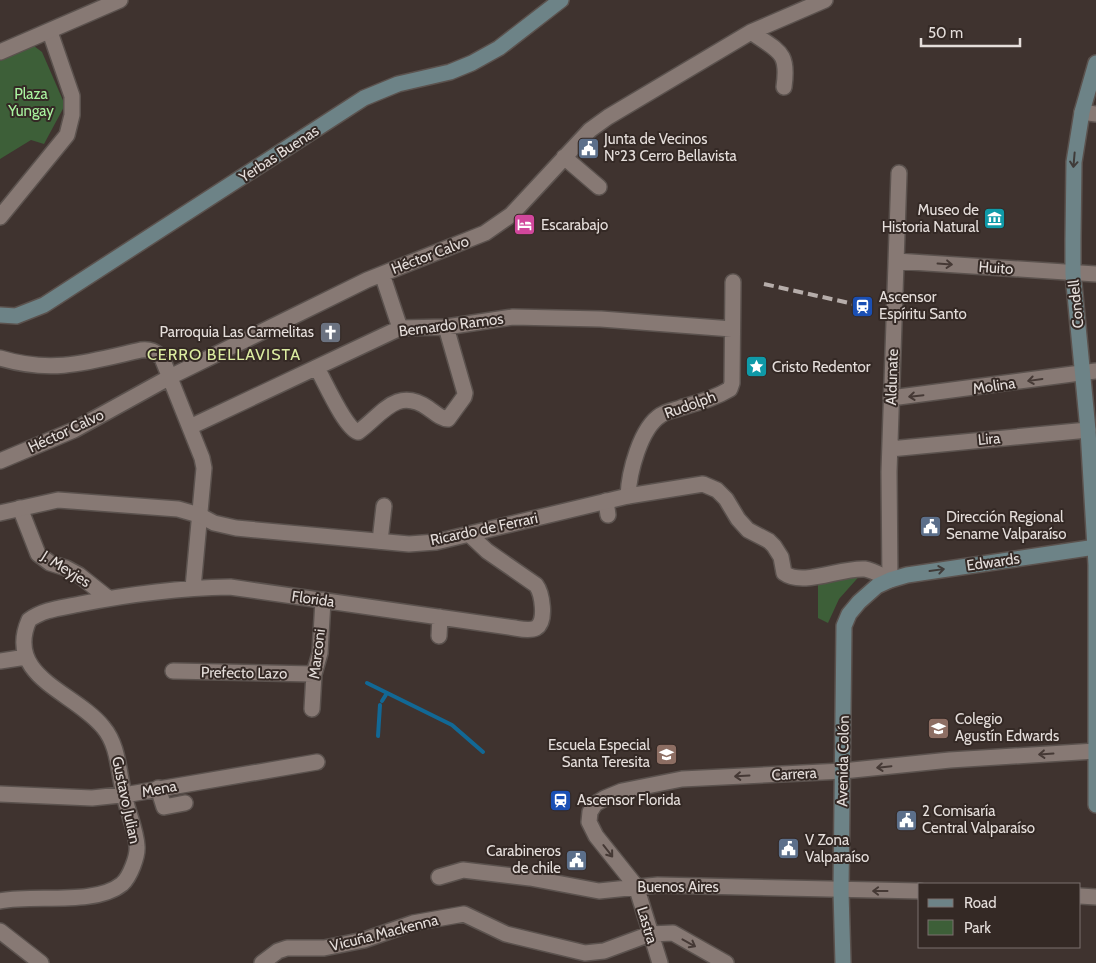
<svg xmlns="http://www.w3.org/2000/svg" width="1096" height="963" font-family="Cabin,sans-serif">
  <rect width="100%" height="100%" fill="#3f332f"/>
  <path fill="#3d5f38" d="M30 43 42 52 65 105 44 144 31 140 0 159V56Z
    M863 572 839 599 828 623 818 618V581Z"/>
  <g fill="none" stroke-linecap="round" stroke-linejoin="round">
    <path stroke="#126895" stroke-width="4" d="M367 683 452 725 483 752
      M382 701 387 693
      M378 736 380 705"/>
    <defs>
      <path id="minor" d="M751 32C779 52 789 51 784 87
        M1082 112 1096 114
        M564 157 599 187
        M0 217 67 135 72 115V96L50 32
        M896 261 1096 274
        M382 274 400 328
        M0 358C53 374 89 362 141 350 150 349 155 351 162 358L202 458 204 468 193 588
        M317 368C325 382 345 428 358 432 381 416 396 386 428 408 434 412 441 419 448 419L464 397 465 393 446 327
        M891 398 1096 371
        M190 427 400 328 446 327 513 317 601 319 732 329
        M890 449 1088 430
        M0 461 74 430 170 377 367 280 485 233 511 215 590 130 608 117 751 32 825 0
        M628 496C629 473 640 428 661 415 667 411 676 410 683 407 700 402 715 398 730 389L732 383 733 282
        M606 501 608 515
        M20 508 38 554 50 563 66 568 79 575 108 598
        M380 541 384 506
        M890 580 889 472 899 173
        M439 636 440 617
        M0 661 26 657
        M173 671 314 674
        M312 709 314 674 320 653 323 600
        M158 788 164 807 185 803
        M0 794 92 798 130 794 317 762
        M439 877 463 870 530 878 599 891 658 885 920 891
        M1080 896 1096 897
        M0 901C34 894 95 906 122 884 130 877 138 856 137 846 136 829 127 811 124 794 118 771 119 746 103 727 75 692 4 677 29 620 44 609 62 608 80 604 130 594 179 588 230 587L515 628C521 629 530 631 536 628 547 621 542 593 536 585L487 551 470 535
        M0 931 41 963
        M262 963 278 951 287 948H324L364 940 413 923 464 914 506 934 585 953 604 951 650 934 673 933 726 963
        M660 963 636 886 596 836 589 822 590 812 595 804 605 798 622 791 682 779 843 771 950 760 1096 751"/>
      <path id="tertiary" d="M0 52 120 0
        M0 513 58 500 178 509 199 515 214 523 236 528 409 544 436 542 628 496 703 484 717 490 726 499 738 519 748 530 769 541 774 546 781 557 784 573C803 587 841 567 865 569 873 570 882 576 890 580"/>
      <path id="secondary" d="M1096 63 1082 112 1074 162 1073 238V274L1088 430 1096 565V805
        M0 315 16 316 44 305 364 98 398 84 450 72 472 63 499 48 561 0
        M843 963 841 891 844 626 849 614 859 602 877 586 890 580 907 575 1096 547"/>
    </defs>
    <use href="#minor" stroke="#5b524e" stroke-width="18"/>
    <use href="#tertiary" stroke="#5b524e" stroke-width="18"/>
    <use href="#secondary" stroke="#5b524e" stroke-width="18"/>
    <use href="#minor" stroke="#877974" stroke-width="15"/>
    <use href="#tertiary" stroke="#877974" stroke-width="15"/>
    <use href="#secondary" stroke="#6d8387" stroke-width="15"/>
    <path stroke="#b6adaa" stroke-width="4" stroke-dasharray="10 5" stroke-linecap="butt" d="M764 284 863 306"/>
  </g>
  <defs><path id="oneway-shaft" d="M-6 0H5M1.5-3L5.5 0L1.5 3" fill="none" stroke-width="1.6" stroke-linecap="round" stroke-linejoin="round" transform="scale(1.25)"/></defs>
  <g stroke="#3f3b39">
    <use href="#oneway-shaft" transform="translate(1074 160) rotate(95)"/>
    <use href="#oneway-shaft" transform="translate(937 570) rotate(-8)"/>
  </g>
  <g stroke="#453935">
    <use href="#oneway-shaft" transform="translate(945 264) rotate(4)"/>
    <use href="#oneway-shaft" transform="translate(1035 380) rotate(172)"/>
    <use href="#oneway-shaft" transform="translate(916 396) rotate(174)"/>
    <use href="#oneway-shaft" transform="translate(1046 754) rotate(176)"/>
    <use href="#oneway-shaft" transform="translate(884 767) rotate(174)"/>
    <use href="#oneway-shaft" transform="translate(742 776) rotate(177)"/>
    <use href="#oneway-shaft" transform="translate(608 851) rotate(52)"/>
    <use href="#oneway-shaft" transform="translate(880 891) rotate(-180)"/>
    <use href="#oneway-shaft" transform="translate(689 943) rotate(29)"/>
  </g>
  <defs>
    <symbol id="civic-square" viewBox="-11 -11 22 22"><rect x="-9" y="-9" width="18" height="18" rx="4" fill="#5c6f8a" stroke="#342925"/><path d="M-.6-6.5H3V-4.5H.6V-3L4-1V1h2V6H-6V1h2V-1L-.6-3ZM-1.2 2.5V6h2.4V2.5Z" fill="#fff"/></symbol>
    <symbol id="museum-square" viewBox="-11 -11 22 22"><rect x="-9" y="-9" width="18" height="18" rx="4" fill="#0f9aa8" stroke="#342925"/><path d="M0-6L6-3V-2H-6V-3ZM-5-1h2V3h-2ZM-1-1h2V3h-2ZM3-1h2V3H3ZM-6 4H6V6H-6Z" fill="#fff"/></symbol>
    <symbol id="hotel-square" viewBox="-11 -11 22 22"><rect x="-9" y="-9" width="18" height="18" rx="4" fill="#d1479c" stroke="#342925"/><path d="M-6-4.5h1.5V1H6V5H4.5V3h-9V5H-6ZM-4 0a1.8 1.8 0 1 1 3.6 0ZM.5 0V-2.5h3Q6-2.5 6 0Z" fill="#fff"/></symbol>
    <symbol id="station-square" viewBox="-11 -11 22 22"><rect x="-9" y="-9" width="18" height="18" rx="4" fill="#1a4fb4" stroke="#342925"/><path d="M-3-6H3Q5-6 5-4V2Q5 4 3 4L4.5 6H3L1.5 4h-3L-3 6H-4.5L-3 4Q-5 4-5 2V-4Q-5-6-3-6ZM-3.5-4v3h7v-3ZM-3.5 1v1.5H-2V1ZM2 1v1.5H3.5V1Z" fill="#fff"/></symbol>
    <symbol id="church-square" viewBox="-11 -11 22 22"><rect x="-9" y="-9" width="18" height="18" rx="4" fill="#6b7280" stroke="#342925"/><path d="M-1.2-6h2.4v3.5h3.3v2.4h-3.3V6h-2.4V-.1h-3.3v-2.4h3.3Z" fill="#fff"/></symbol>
    <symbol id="sight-square" viewBox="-11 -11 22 22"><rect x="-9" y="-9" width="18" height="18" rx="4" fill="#0f9aa8" stroke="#342925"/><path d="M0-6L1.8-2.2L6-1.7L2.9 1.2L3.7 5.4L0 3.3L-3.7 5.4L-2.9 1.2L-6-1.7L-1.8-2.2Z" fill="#fff"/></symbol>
    <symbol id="school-square" viewBox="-11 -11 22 22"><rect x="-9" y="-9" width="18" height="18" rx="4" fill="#8d6e63" stroke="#342925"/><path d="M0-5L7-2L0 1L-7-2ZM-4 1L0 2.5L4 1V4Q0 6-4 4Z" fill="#fff"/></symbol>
  </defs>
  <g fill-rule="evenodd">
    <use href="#civic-square" x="576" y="136" width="25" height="25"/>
    <use href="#museum-square" x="982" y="206" width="25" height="25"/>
    <use href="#hotel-square" x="512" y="212" width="25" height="25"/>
    <use href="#station-square" x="850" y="294" width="25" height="25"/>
    <use href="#church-square" x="318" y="320" width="25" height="25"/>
    <use href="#sight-square" x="744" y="354" width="25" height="25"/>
    <use href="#civic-square" x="918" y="514" width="25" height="25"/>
    <use href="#school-square" x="926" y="716" width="25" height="25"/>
    <use href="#school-square" x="654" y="742" width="25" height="25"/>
    <use href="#station-square" x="548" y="788" width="25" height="25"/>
    <use href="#civic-square" x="894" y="808" width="25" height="25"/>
    <use href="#civic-square" x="776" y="836" width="25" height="25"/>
    <use href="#civic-square" x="564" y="848" width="25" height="25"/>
  </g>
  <g text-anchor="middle" stroke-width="4" stroke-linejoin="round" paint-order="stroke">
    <g font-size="15" fill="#a9f39f" stroke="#342925">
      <text x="31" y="99">Plaza<tspan x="31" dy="17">Yungay</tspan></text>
    </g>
    <g font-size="15" fill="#e5dedb" stroke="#342925" text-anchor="start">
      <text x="604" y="144">Junta de Vecinos<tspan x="604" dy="17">Nº23 Cerro Bellavista</tspan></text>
      <text x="979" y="215" text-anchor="end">Museo de<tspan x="979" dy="17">Historia Natural</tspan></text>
      <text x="541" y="230">Escarabajo</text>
      <text x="879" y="302">Ascensor<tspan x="879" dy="17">Espíritu Santo</tspan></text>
      <text x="314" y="337" text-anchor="end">Parroquia Las Carmelitas</text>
      <text x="772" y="372">Cristo Redentor</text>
      <text x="946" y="522">Dirección Regional<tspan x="946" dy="17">Sename Valparaíso</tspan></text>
      <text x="955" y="724">Colegio<tspan x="955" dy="17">Agustín Edwards</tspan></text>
      <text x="650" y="750" text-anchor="end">Escuela Especial<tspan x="650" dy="17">Santa Teresita</tspan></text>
      <text x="577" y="805">Ascensor Florida</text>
      <text x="922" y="816">2 Comisaría<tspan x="922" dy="17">Central Valparaíso</tspan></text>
      <text x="805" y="845">V Zona<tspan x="805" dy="17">Valparaíso</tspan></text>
      <text x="561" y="856" text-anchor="end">Carabineros<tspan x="561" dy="17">de chile</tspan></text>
    </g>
    <g font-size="15" fill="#e5dedb" stroke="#342925">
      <text transform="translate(279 154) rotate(-33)" y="5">Yerbas Buenas</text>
      <text transform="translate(430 255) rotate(-21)" y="5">Héctor Calvo</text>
      <text transform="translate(996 268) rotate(4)" y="5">Huito</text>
      <text transform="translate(1076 304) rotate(-96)" y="5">Condell</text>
      <text transform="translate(451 325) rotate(-7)" y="5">Bernardo Ramos</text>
      <text transform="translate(892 377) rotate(-88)" y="5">Aldunate</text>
      <text transform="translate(994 386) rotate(-8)" y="5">Molina</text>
      <text transform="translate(690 405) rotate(-20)" y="5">Rudolph</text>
      <text transform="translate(66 431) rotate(-25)" y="5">Héctor Calvo</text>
      <text transform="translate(989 439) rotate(-5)" y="5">Lira</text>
      <text transform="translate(484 529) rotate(-12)" y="5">Ricardo de Ferrari</text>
      <text transform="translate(993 562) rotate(-8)" y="5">Edwards</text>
      <text transform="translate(66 569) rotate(32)" y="5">J. Meyjes</text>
      <text transform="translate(313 599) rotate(8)" y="5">Florida</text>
      <text transform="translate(317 654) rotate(-83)" y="5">Marconi</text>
      <text transform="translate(244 673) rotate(1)" y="5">Prefecto Lazo</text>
      <text transform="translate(843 761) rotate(-89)" y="5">Avenida Colón</text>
      <text transform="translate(794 774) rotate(-3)" y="5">Carrera</text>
      <text transform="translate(159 789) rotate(-11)" y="5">Mena</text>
      <text transform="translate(126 800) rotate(78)" y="5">Gustavo Julian</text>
      <text x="678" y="892">Buenos Aires</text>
      <text transform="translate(647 925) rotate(73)" y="5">Lastra</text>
      <text transform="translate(384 933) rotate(-14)" y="5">Vicuña Mackenna</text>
    </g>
    <g font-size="16" letter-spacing="1" fill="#dceda1" stroke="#342925">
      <text x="224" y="360">CERRO BELLAVISTA</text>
    </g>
  </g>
  <rect x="918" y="883" width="162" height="65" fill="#342925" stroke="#7b716e"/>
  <rect x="928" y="899" width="25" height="8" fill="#6d8387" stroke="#7b716e"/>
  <text x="964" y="908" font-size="15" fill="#e5dedb">Road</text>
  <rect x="928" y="920" width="25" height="15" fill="#3d5f38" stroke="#7b716e"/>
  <text x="964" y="933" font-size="15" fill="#e5dedb">Park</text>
  <path d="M921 38v8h99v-8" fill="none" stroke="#e5dedb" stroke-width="2.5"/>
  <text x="928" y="38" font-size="15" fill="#e5dedb" stroke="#342925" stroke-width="4" paint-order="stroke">50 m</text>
</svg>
